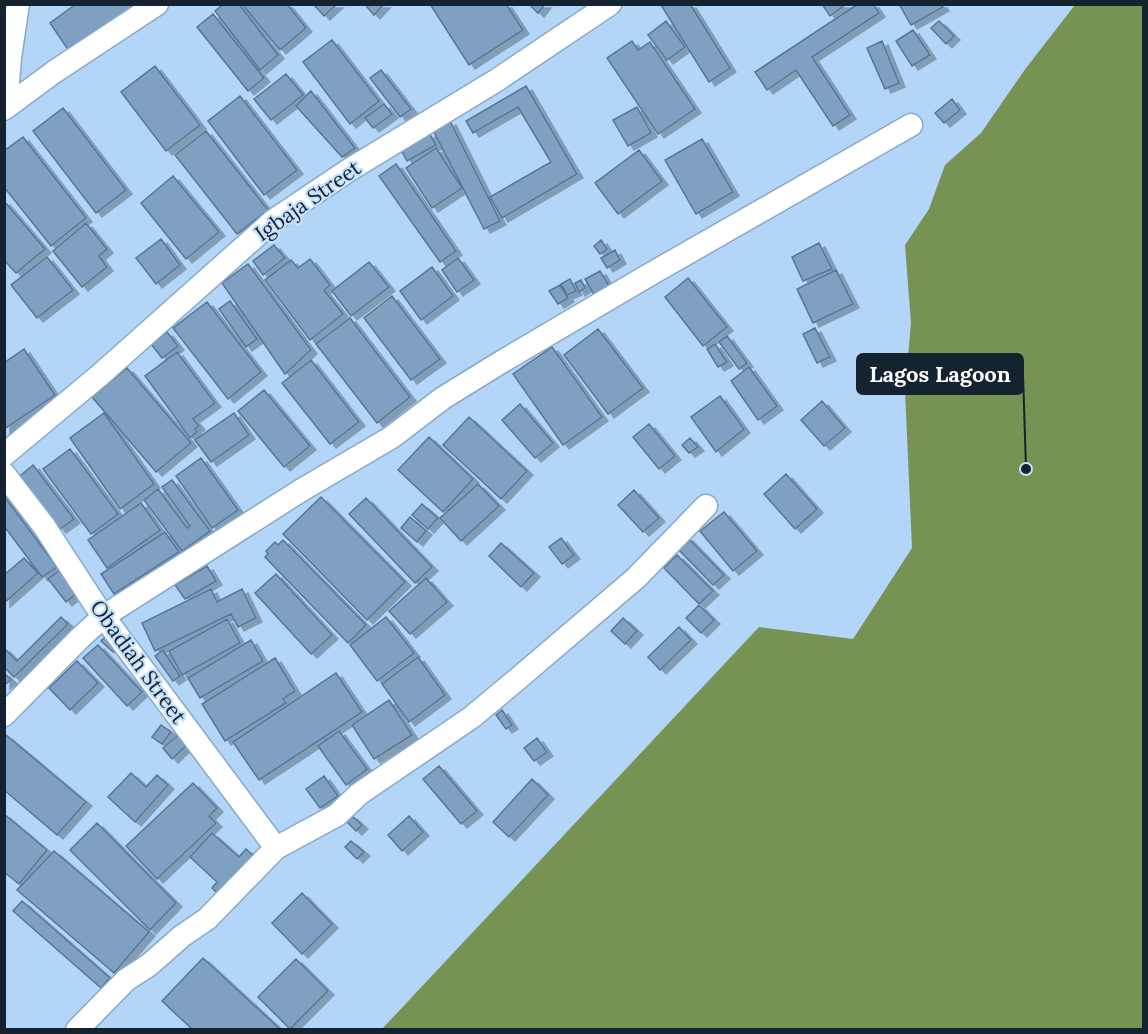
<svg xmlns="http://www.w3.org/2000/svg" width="1148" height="1034" font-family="Lora,serif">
  <defs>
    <filter id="shadow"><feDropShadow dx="6" dy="4" stdDeviation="0" flood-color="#0004"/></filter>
  </defs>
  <rect width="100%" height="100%" fill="#b2d5f8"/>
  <path fill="#769354" d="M1075 5H1143V1029H382L759 627 853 639 912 548 905 390 911 323 905 245 929 209 945 165 981 133 1026 68Z"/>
  <path fill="#7fa0c1" stroke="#577696" stroke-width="1.5" filter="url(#shadow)" d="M76 4H144L71 54 50 23Z
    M224 4H239L278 55 260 70 215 11Z
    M242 4H287L306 28 280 50Z
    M313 4H337L324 16Z
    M369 4H384L374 15 367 7Z
    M430 4H506L523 30 469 65Z
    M529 4H545L538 13Z
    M690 4 730 68 709 82 661 5Z
    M822 4H846L830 16Z
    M858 4H873L879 13 812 57 850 115 833 126 796 70 767 90 755 72Z
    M899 4H941L943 7 911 25Z
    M213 14 264 78 248 91 197 27Z
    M666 21 685 47 667 60 648 35Z
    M939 21 954 36 946 44 931 28Z
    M913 30 930 55 912 66 896 41Z
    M332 40 379 101 350 124 303 62Z
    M632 41 638 50 650 42 695 109 658 134 607 58Z
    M882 41 899 83 885 89 867 48Z
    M155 66 200 125 166 151 121 92Z
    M381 70 411 109 400 117 370 78Z
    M286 74 303 95 271 120 254 99Z
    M526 86 577 174 502 218 490 197 551 162 518 107 473 133 466 121Z
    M311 91 355 148 342 157 296 106Z
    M240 96 297 170 264 195 208 121Z
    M952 99 960 110 944 123 935 113Z
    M384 104 392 114 373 128 365 118Z
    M637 107 651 133 628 146 613 120Z
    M63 108 126 190 96 213 33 131Z
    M450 121 500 221 484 229 433 130Z
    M206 131 268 210 237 234 175 155Z
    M429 133 436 145 407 161 401 150Z
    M23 137 86 218 51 246 4 187V151Z
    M702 139 733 192 696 214 665 160Z
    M436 148 462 188 432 208 406 168Z
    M639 150 662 181 618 214 595 183Z
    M396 164 456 251 440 262 379 176Z
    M173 176 219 232 186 259 141 203Z
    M4 201 45 249 16 273 4 260Z
    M86 223 107 249 99 256 107 267 82 287 53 251Z
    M161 239 180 265 156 284 136 258Z
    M601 240 607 249 600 254 594 246Z
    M819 243 832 269 803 281 792 257Z
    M274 245 285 258 263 275 253 261Z
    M615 250 620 260 607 268 601 258Z
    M47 257 73 290 37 318 11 285Z
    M458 258 474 280 457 292 442 270Z
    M310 259 330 285 324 290 343 314 310 340 265 280 291 260 298 268Z
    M369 262 389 287 351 316 332 291Z
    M248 264 311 350 285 374 222 283Z
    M432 267 453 296 421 320 400 291Z
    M836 270 853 304 813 323 797 289Z
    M600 271 611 289 596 298 585 279Z
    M688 278 727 327 703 346 665 297Z
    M570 279 576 291 567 295 561 284Z
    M581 280 585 288 579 292 575 283Z
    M560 285 568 298 558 304 549 291Z
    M392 296 440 359 411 380 364 318Z
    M230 301 257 339 246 347 219 309Z
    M207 302 261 372 228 399 173 328Z
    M350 318 410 397 377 423 316 344Z
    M815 328 830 357 817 363 803 334Z
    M598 329 643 388 608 414 564 355Z
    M167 332 178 346 162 358 151 344Z
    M727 336 747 363 739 369 719 342Z
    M715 344 727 362 718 367 707 349Z
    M552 347 602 417 563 445 513 374Z
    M24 349 55 395 4 429V363Z
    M177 352 215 403 193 419 199 426 195 429 197 432 190 438 145 376Z
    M311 360 359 422 330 444 282 383Z
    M749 367 777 406 758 420 731 381Z
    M127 368 191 443 156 472 92 397Z
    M264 390 310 446 284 467 238 411Z
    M720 396 744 429 716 452 691 417Z
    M822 401 845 428 824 446 801 420Z
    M520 404 553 443 535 458 502 420Z
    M104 413 154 484 120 509 70 438Z
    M234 413 249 435 211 462 195 440Z
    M469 417 527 471 501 499 443 445Z
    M649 424 675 456 659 469 633 437Z
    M429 437 473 479 443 512 398 470Z
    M690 438 698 447 689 453 682 445Z
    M70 449 118 514 91 534 43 469Z
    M201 458 238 510 212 528 176 476Z
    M33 465 74 519 60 529 20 476Z
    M786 474 817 509 795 529 764 494Z
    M172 480 210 531 182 551 144 500 158 489 187 528 190 526 162 487Z
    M478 484 499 506 461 541 440 518Z
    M634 490 659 518 643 532 618 505Z
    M4 496 57 567 42 577 4 526Z
    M321 497 405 582 367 620 283 534Z
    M366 498 432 567 415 583 349 514Z
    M141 503 160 530 107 568 88 540Z
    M422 504 438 518 428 529 412 515Z
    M724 512 757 551 733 571 700 531Z
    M410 517 426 531 417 542 401 528Z
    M165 532 179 552 114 594 101 574Z
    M687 537 724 575 713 585 676 547Z
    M561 538 574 555 562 564 549 547Z
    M283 540 366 625 348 643 265 557 268 554 266 551 275 542 278 545Z
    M501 543 534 573 521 587 489 556Z
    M677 555 713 591 699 604 664 568Z
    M24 558 38 573 4 603V575Z
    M207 566 216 581 185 599 175 585Z
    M60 570 77 593 66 602 48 579Z
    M276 574 332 635 311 654 255 593Z
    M426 578 447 602 410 634 389 611Z
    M211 589 217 602 242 589 256 618 238 627 231 614 155 651 142 623Z
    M699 605 714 620 701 633 686 618Z
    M61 617 68 624 14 677 4 667V648L17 661Z
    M386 617 414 653 377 681 350 645Z
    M623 618 637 631 625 644 611 631Z
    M227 619 240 643 182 675 169 651Z
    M679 627 691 640 660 670 648 657Z
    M107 635 119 646 113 652 101 641Z
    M251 640 263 661 200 698 188 678Z
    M98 645 142 692 127 706 83 658Z
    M163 650 180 676 173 681 155 656Z
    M418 657 445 695 409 722 382 684Z
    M275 658 295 691 283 699 286 703 225 741 202 704Z
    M77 661 98 683 70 710 49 688Z
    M4 673 11 680 4 685Z
    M336 673 362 712 259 780 233 742Z
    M389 700 412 735 374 759 352 725Z
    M502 710 512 725 506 729 496 715Z
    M161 725 171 732 162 744 152 737Z
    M339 731 367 769 346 785 318 746Z
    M6 735 86 802 57 835 4 790V737Z
    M178 735 187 745 172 759 163 748Z
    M537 738 547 752 534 761 524 748Z
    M439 766 477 811 461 824 423 779Z
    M131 773 146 787 157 775 168 785 135 822 108 797Z
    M324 776 338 796 320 808 306 789Z
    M532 779 548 795 509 837 493 822Z
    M193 783 217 808 209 816 216 823 157 879 126 846Z
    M4 814 47 850 19 884 4 872Z
    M351 815 362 825 356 831 346 821Z
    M409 816 423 832 402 851 388 835Z
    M97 823 176 903 150 930 70 850Z
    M212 833 239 857 246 849 258 860 223 899 212 888 217 882 190 857Z
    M351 841 364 852 357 859 345 847Z
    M54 851 149 932 114 973 17 890Z
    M302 893 332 924 302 954 272 923Z
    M22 901 110 978 101 988 13 911Z
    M203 958 281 1030H193L162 1001Z
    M296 959 328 991 290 1029 258 997Z"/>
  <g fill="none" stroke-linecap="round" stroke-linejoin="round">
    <defs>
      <path id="minor" d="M6 107 10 58 18 4
        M4 109 54 72 157 4
        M4 455 100 375 273 221 349 170 497 80 610 4
        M4 474 44 526 98 609 276 848
        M4 715 80 638 104 616 300 491 392 437 443 398 498 364 649 275 911 125
        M77 1030 126 980 149 965 182 936 207 919 276 848 337 815 359 794 472 717 514 682 636 578 706 506"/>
    </defs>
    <use href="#minor" stroke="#87a9cb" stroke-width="25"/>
    <use href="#minor" stroke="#fff" stroke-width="22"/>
  </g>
  <g text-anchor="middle" stroke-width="4.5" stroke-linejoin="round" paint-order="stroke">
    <g font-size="21" fill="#15222f" stroke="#c5e1fe">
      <text transform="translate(308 201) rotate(-35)" y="7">Igbaja Street</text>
      <text transform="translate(138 662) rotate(54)" y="7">Obadiah Street</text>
    </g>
  </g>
  <path fill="none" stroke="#15222f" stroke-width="2" d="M1026 469L1023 374"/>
  <circle fill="#15222f" stroke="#c5e1fe" stroke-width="2" cx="1026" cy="469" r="6"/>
  <rect fill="#15222f" stroke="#15222f" stroke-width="2" x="857" y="354" width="166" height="40" rx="6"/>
  <g font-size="22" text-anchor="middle" font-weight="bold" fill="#fff">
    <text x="940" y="382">Lagos Lagoon</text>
  </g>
  <rect width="1148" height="1034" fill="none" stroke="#15222f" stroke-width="12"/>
</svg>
